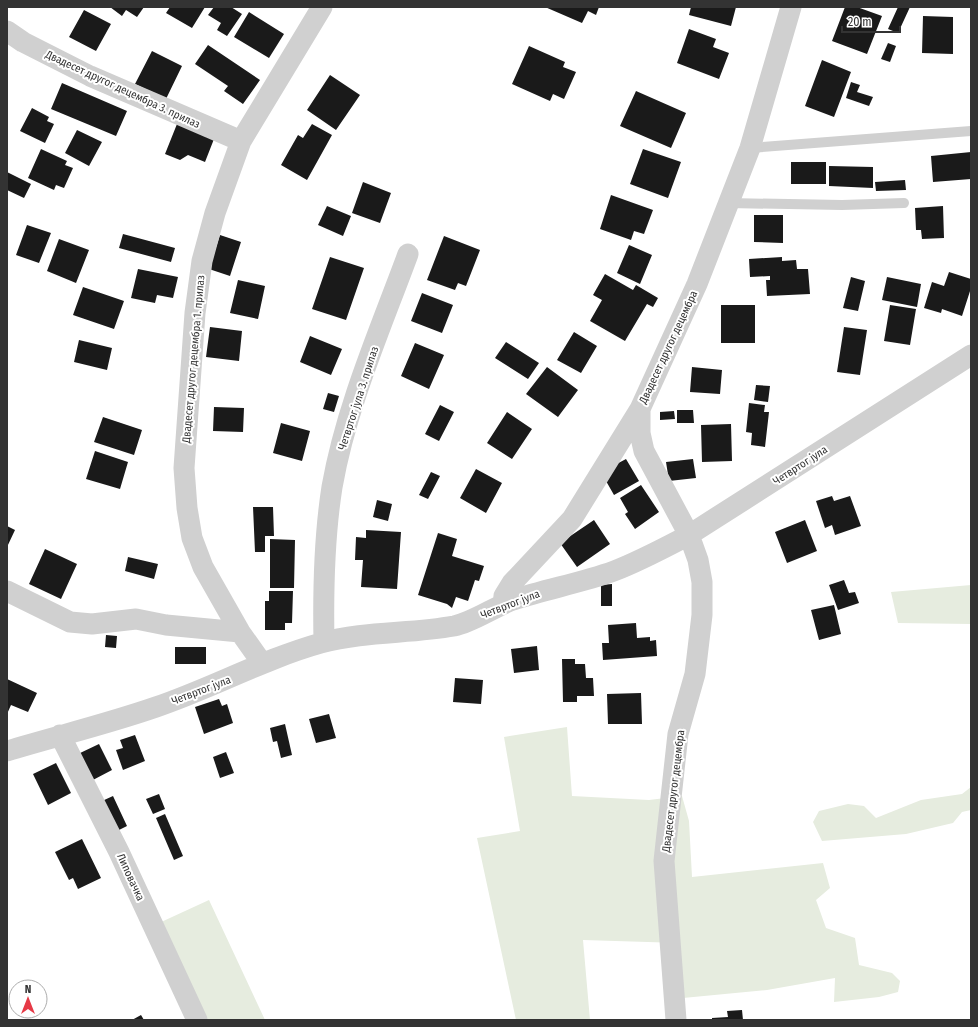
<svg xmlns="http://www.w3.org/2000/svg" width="978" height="1027" font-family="'Fira Sans Condensed',sans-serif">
  <rect width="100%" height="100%" fill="#fff"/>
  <path fill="#e6ecdf" d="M971 585V624L898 623 891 592Z
    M567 727 572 796 649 800 682 796 689 821 692 877 823 863 830 888 816 900 826 928 855 938 859 965 892 973 900 981 898 992 879 997 834 1002 835 978 767 990 683 998 680 943 583 940 590 1020H516L477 838 520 831 504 737Z
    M971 787V810L962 812 953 823 906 834 822 841 813 822 819 811 848 804 864 806 876 818 921 800 962 794Z
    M209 900 265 1020H203L159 923Z"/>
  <path fill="#1a1a1a" d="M110 7H144L137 17 126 10 122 16Z
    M170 7H205L192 28 166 13Z
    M214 7H231L242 14 227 36 217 30 221 23 208 15Z
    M545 7H599L596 15 588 11 582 23Z
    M691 7H736L731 26 689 15Z
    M845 7H857L882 16 867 54 832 41Z
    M898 7H910L898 33 888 29Z
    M84 10 111 24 96 51 69 37Z
    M249 12 284 34 269 58 234 37Z
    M923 16 953 17V54L922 53Z
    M689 29 716 39 713 47 729 53 719 79 677 63Z
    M888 43 896 46 890 62 881 59Z
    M208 45 260 80 243 104 224 91 228 86 195 64Z
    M529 46 565 62 563 67 576 72 564 99 553 94 550 101 512 84Z
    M152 51 182 66 166 99 135 84Z
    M822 60 851 72 834 117 805 106Z
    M330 75 360 95 336 130 307 110Z
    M851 82 860 85 857 92 873 97 869 106 846 98Z
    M62 83 127 111 116 136 51 109Z
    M636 91 686 113 671 148 620 126Z
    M32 108 49 117 47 121 54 124 45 143 20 131Z
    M177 124 214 139 205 162 188 155 180 160 165 154Z
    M312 124 332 135 307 180 281 165 298 135 303 138Z
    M77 130 102 142 89 166 65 153Z
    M41 149 67 161 65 165 73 168 64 188 56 185 54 190 28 178Z
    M643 149 681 162 668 198 630 184Z
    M971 152V179L933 182 931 156Z
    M791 162H826V184H791Z
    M829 166 873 167V188L829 186Z
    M7 172 31 184 24 198 7 190Z
    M905 180 906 190 876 191 875 182Z
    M363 182 391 193 380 223 352 213Z
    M611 195 653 210 644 234 634 231 631 240 600 229Z
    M327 206 351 216 343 236 318 225Z
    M943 206 944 238 922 239 921 230H916L915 208Z
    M754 215H783V243L754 242Z
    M27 225 51 233 39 263 16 255Z
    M123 234 175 248 171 262 119 248Z
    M220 235 241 242 230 276 209 269Z
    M444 236 480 250 466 286 458 283 455 290 427 280Z
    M59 239 89 250 76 283 47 271Z
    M629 245 652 255 640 284 617 273Z
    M330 257 364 268 346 320 312 309Z
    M782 257V261L796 260 797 269H808L810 294 767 296 766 280H770V276L750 277 749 259Z
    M138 269 178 277 173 298 157 295 155 303 131 298Z
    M949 272 971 279V288L962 316 942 309 941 313 924 308 932 282 944 286Z
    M605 274 633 290 636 285 658 298 653 307 647 304 625 341 590 321 602 300 593 295Z
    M851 277 865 281 858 311 843 308Z
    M887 277 921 284 917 307 882 300Z
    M238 280 265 286 258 319 230 313Z
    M83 287 124 301 114 329 73 315Z
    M422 293 453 305 442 333 411 321Z
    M721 305H755V343H721Z
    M890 305 916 309 910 345 884 341Z
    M210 327 242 331 239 361 206 357Z
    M844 327 867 330 860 375 837 372Z
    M574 332 597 346 581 373 557 360Z
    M310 336 342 349 331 375 300 362Z
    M79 340 112 348 107 370 74 362Z
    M506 342 539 363 528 379 495 358Z
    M415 343 444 355 429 389 401 376Z
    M547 367 578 390 558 417 526 394Z
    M692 367 722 370 720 394 690 392Z
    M756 385 770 386 768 402 754 400Z
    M328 393 339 396 334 412 323 409Z
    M749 403 765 405 764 412H769L765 447 751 445 752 433 746 432Z
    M440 405 454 412 439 441 425 434Z
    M214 407 244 408 243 432 213 431Z
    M677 410H693L694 423H677Z
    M674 411 675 419 660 420V412Z
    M507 412 532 429 512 459 487 443Z
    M103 417 142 430 134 455 94 442Z
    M281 423 310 431 302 461 273 453Z
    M731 424 732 461 702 462 701 425Z
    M95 451 128 462 120 489 86 479Z
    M626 459 639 481 614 495 606 481 609 468Z
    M693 459 696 478 669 481 666 462Z
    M476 469 502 483 486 513 460 498Z
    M431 472 440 476 428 499 419 495Z
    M641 485 659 512 635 529 625 514 628 512 620 498Z
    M832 496 834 501 850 496 861 526 835 535 832 525 825 528 816 501Z
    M377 500 392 504 388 521 373 517Z
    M253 507H273L274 536H265V552H255Z
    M594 520 610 544 577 567 560 543Z
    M805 520 817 551 787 563 775 532Z
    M7 526 15 530 7 547Z
    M366 530 401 532 397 589 361 587 363 560H355L356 537 366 538Z
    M438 533 457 539 452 556 484 566 479 581 475 580 468 601 456 597 452 608 447 604 418 595Z
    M270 539 295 540 294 588H270Z
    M45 549 77 564 61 599 29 584Z
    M128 557 158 564 154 579 125 571Z
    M844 580 849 593 855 592 859 603 838 610 829 585Z
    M612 584V606H601V585Z
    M269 591H293L292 623H285V630H265V601H269Z
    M834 605 841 634 819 640 811 610Z
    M636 623 637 638 650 637V641L656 640 657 656 603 660 602 643H609L608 625Z
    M106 635 117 636 116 648 105 647Z
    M537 646 539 670 514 673 511 649Z
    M175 647H206V664H175Z
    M562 659H575V664H585L586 678H593L594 696H577V702H563Z
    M455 678 483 680 481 704 453 702Z
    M7 679 37 693 28 712 11 705 7 714Z
    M641 693 642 724H608L607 694Z
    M219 699 222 706 227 704 233 723 204 734 195 707Z
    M329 714 336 738 316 743 309 719Z
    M285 724 292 755 281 758 277 741 273 742 270 728Z
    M135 735 145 761 123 770 116 750 123 748 120 740Z
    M99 744 112 770 91 781 78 754Z
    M226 752 234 773 220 778 213 757Z
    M56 763 71 793 48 805 33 774Z
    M159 794 165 809 153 814 146 799Z
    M113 796 127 826 117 831 102 801Z
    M165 814 183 856 174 860 156 818Z
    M82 839 101 878 78 889 73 878 69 880 55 852Z
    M742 1010 743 1020H712V1018L728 1017 727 1011Z
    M141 1015 144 1020H132Z"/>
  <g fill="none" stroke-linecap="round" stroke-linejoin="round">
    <path stroke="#d0d0d0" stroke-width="10" d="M750 148 971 131
      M728 203 842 205 904 203"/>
    <path stroke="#d0d0d0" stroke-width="21" d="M7 31 23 42 90 76 241 141
      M7 591 70 622 92 624 136 619 166 625 240 632
      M503 604 504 596 512 583 572 519 640 409
      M324 642C323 591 324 538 332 487 346 407 380 330 408 254
      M262 663 240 632 203 567 192 538 187 508 184 468 195 313 202 261 215 213 241 141 322 7
      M60 735 119 852 197 1020
      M7 751C57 736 107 724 156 707 212 688 264 659 321 643 364 631 410 634 454 626 473 622 494 607 513 600 546 589 581 583 614 571 640 561 664 548 689 535L971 355
      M676 1020 664 861 678 734 695 674 702 615V582L698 560 689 535 644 451 640 433V409L697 284 750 148 791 7"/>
  </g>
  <g text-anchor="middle" stroke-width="4" stroke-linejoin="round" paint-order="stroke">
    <g font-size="11" fill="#333" stroke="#fff">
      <text transform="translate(123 89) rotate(25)" y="4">Двадесет другог децембра 3. прилаз</text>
      <text transform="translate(668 347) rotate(-65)" y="4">Двадесет другог децембра</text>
      <text transform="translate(193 359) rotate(-85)" y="4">Двадесет другог децембра 1. прилаз</text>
      <text transform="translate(358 398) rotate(-72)" y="4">Четвртог јула 3. прилаз</text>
      <text transform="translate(800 465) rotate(-33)" y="4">Четвртог јула</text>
      <text transform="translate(510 604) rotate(-21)" y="4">Четвртог јула</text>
      <text transform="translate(201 690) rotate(-21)" y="4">Четвртог јула</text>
      <text transform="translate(673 791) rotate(-83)" y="4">Двадесет другог децембра</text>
      <text transform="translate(131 877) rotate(65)" y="4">Липовачка</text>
    </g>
  </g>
  <rect width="978" height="1027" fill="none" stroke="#333333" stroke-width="16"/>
  <g transform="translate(28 999)"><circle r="19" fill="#ffffff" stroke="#adadad"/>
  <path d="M0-3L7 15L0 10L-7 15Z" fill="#e63946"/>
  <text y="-6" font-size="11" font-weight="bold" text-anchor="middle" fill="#333333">N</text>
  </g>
  <path d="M842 26v6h58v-6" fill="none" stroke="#333333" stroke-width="2"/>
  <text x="848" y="26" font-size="12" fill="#333333" stroke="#ffffff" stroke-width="3" paint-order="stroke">20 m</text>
</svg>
